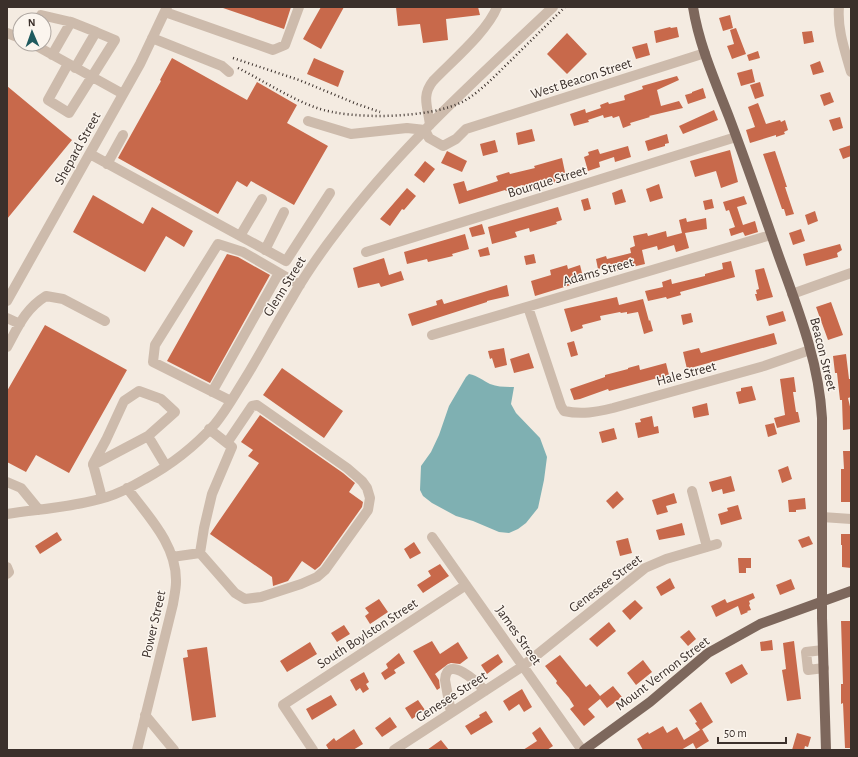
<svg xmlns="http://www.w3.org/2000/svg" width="858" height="757" font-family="'Alegreya Sans',sans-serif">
  <rect width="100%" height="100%" fill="#f4ebe1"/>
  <path fill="#7fb0b2" d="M469 374C478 376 482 380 490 384 498 387 505 387 514 387L511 404 516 413 540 438 547 457 544 480 538 508 526 523 518 529 509 533 499 532 473 521 456 516 432 503 423 496 420 490 421 466 431 452 439 435 449 406 466 377Z"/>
  <path fill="#c8694b" d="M224 7H291L284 29 223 8Z
    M321 7H344L321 49 303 39Z
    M396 7H478L480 15 446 19 448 40 423 43 420 24 398 26Z
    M730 15 733 28 723 31 719 18Z
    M670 27 671 28 677 27 679 37 656 43 654 31Z
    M736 28 746 54 732 59 727 46 734 44 730 30Z
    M812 31 814 42 804 44 802 32Z
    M567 33 587 54 567 74 547 54Z
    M647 43 650 55 636 59 632 47Z
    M758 51 760 58 749 61 747 55Z
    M172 58 247 100 257 82 297 105 287 123 328 146 294 205 251 181 247 187 237 181 218 214 118 158 161 81 160 80Z
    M314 58 344 71 338 87 307 74Z
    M820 61 824 72 813 75 810 65Z
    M752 69 755 82 741 86 737 73Z
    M677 76 679 80 657 90 661 106 679 101 683 108 649 116 650 117 630 123 631 125 623 128 619 116 613 118 612 116 604 118 603 115 588 120 589 122 574 126 570 114 585 109 586 113 601 108 600 105 608 102 609 104 625 100 624 96 625 95 643 89 642 86Z
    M760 82 764 96 755 99 750 85Z
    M7 86 72 140 7 219Z
    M703 88 706 98 688 104 685 95 692 93V92Z
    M830 92 834 102 824 106 820 95Z
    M758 103 766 124 780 120 781 122 785 120 788 130 784 132 785 134 776 137V135L750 143 746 130 755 127 748 107Z
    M714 110 718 120 683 134 679 126Z
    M840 117 843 128 833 131 829 120Z
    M532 129 535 141 518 145 516 133Z
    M667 134 669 143 665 144V146L648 151 645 141Z
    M495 140 498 152 483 156 480 144Z
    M851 145V156L843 159 839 149Z
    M628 146 631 157 615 162 614 157 599 162 600 167 588 171 584 157 589 155 588 152 598 149 600 154Z
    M730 150 738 182 721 188 716 171 695 177 690 161Z
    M447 151 467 161 462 172 441 163Z
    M775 151 787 187H785L794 214 786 216 784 209H782L763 154Z
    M562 158 566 177 562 178 563 180 523 191 522 185 506 191 505 190 459 204 453 184 464 181 467 191 498 181 496 176 509 172 510 174 535 168 534 166Z
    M425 161 435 169 424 183 414 175Z
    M659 184 663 198 650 202 646 189Z
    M407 188 416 196 404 210 402 209 390 226 380 219Z
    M622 189 626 202 615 205 612 193Z
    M93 195 143 224 152 207 193 231 184 247 166 236 145 272 73 232Z
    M744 196 747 204 737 207 743 225 755 221 758 232 745 236 743 232 731 236 729 229 735 227 729 210 726 211 723 202Z
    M588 198 591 209 584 211 581 200Z
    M712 199 714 208 705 210 703 201Z
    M558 207 562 220 556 222 557 224 530 232 529 228 515 232 517 237 492 244 488 227Z
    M815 211 818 221 808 225 805 215Z
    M686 218 687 222 706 218 707 229 685 233 689 248 676 252 674 245 658 250 657 246 642 250 645 264 615 271 613 265 598 269 596 259 606 256 607 259 631 253 630 248 635 246 633 236 647 233 648 236 666 231 667 237 682 233 679 220Z
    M482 224 485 234 472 237 469 228Z
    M801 229 805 241 793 245 789 233Z
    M465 234 469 249 452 254 453 256 428 262 427 259 407 264 404 252Z
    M840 244 842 250 837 253 838 257 806 266 803 254Z
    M488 247 490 255 480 257 478 250Z
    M227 254 238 257 270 275 210 383 167 361Z
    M534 254 536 263 526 265 524 256Z
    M384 258 389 275 401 271 404 280 381 287 379 283 358 288 353 268Z
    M731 261 735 277 680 292 681 295 667 299 666 297 648 301 645 291 663 287 662 282 671 279 672 284 705 276V274L723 269 722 263Z
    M567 265 568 269 580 265 584 281 535 296 531 281 551 275 550 270Z
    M764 268 773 297 757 301 755 294H757L756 290 759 289 755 270Z
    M507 285 509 296 487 301V302L412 326 408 314 437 305 436 301 442 299 444 304Z
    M617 297 619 305 643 299 649 321 650 320 653 331 644 334 638 312 627 314V312L621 313 620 312 600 316 601 320 582 325 583 328 571 332 564 309Z
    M831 302 843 335 828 340 816 307Z
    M783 311 786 321 769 326 766 316Z
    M691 313 693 322 683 325 681 315Z
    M45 325 127 370 69 473 36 455 26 472 7 462V391Z
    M774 333 777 344 687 369 683 352 699 348 701 353Z
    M574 341 578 355 571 357 567 343Z
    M504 348 507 365 495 368 492 358 490 359 488 351Z
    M529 353 534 368 514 373 510 359Z
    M846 354 849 379H851V397L848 398 851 411V429L843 430 842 400H840L837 373H835L833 356Z
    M666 363 669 375 609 391 608 389 580 399 574 400 570 389 605 377V375L628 369V368L639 365 640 370Z
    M282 368 343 411 324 438 263 395Z
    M794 377 796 392H793L796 412H798L800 422 777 428 774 418 785 415 780 379Z
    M752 386 756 400 739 404 736 392 741 391V388Z
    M707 403 709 415 694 418 692 407Z
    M260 415 343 473 355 483 349 492 363 502 362 507 320 566 315 570 302 561 288 581 273 586 272 577 210 534 259 463 248 456 253 450 241 442Z
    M652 416 654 427 658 426 659 433 638 438 635 423 641 422 640 419Z
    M774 423 777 434 768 437 765 425Z
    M614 428 617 439 602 443 599 432Z
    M843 451H851V502H841V469H844Z
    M788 466 792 479 782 483 778 470Z
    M731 476 735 491 723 494 722 489 712 492 709 482Z
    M617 491 624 499 613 509 606 501Z
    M674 493 677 503 666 506 668 512 657 515 652 500Z
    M805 498 806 509 796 510V512H789L788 500Z
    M738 505 742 519 721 525 718 514 728 511 727 508Z
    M682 523 685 535 659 540 656 530Z
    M57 532 62 540 40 554 35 546Z
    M841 534H851V568L842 567V545H841Z
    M809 536 813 544 802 548 798 540Z
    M628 538 632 553 620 556 616 541Z
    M414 542 421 553 410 559 404 549Z
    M738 558H751V568H746V573H739Z
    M440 564 449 576 423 593 417 585 431 576 428 571Z
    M670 578 675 588 661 596 656 587Z
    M791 579 795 589 780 595 776 585Z
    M753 593 755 598 749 601 750 604 749 605 751 610 747 611 748 612 741 615 738 606 716 617 711 606 725 599 727 603Z
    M379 599 388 612 370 624 365 616 369 613 365 608Z
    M635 600 643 608 630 620 622 611Z
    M841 621H851V748H845L843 703 841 704V684H843Z
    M609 622 616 631 597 647 589 639Z
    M344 625 350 634 337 642 331 633Z
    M689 630 696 639 688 646 680 637Z
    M772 640 773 650 761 651 760 642Z
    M432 641 440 654 458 642 468 658 460 664 451 663 448 664 435 674 439 680 440 688 437 690 413 651Z
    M794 641 801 699 787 701 782 670 786 669 783 643Z
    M310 642 317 654 287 672 280 661Z
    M207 647 216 717 192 721 183 658 188 657 187 650Z
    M399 653 405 663 394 670 396 673 385 680 381 673 388 668 386 664Z
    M498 654 503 662 487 674 481 665Z
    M560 655 586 687 590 684 600 696 613 686 622 697 607 708 600 699 588 709 595 717 584 726 570 709 574 706 569 698 556 683 557 681 545 666Z
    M643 660 652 672 636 685 627 673Z
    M742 664 748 674 731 684 725 673Z
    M364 672 369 682 366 684 369 689 363 693 360 688 356 691 350 680Z
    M522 689 532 707 524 712 519 704 509 711 503 701Z
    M331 695 337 705 312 720 306 709Z
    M418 700 425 710 412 719 405 708Z
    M701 702 713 722 701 730 702 729 709 741 696 749 693 743 681 750H643L637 739 648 732 649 734 663 726 667 733 677 727 684 740 700 730 695 723 697 722 689 710Z
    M486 711 493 722 471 735 465 726 480 717 479 715Z
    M390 717 397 727 382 737 375 728Z
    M540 727 553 746 547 750H523L537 741 532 733Z
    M354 729 363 744 353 750H329L326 745 334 738 336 741Z
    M797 733 811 737 808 747 805 746 804 750H792Z
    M441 740 449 750H427Z"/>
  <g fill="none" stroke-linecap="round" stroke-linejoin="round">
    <path stroke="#cdbbac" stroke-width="10" d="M839 7C837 29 845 51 851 72
      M165 12 273 50 285 45 299 7
      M38 20 41 15 71 22
      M7 33 20 38
      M152 38 222 66 229 72
      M33 44 123 94
      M52 55 71 22 96 32
      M68 64 48 100 69 113 115 40 96 32 75 68
      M308 121 351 134 407 128 425 130 429 138 443 146 456 139 466 129 705 53
      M430 125C428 107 421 96 433 81 452 61 487 32 497 7
      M90 154 286 261 330 193
      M107 164 123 135
      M240 236 262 199
      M265 250 284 212
      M366 252 736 137
      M792 294 851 273
      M7 301 140 64 167 7
      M528 307 561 406 564 411C582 415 596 412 613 408L764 366 810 350
      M7 318 20 324
      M432 335 771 235
      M7 347C18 327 25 309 46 296L63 299 105 321
      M212 392 279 273
      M231 401 153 362 155 345 218 244 243 252 300 285
      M209 429 232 447 212 494 204 528 200 553 235 593 245 599 261 597 301 584 317 577 325 570 368 510 370 498 367 488 362 481 347 468 257 405 252 406 227 443
      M93 465 148 436
      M7 482 21 488 39 510
      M127 488C148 516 177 545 176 582 176 589 174 597 173 604L137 750
      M692 491 707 547
      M102 498 93 464 106 440 124 401 139 391 161 399 175 412 148 436 166 466
      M7 514C40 509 74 507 107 497 120 493 133 486 145 479 171 465 195 446 215 424 225 412 233 398 241 385 259 357 274 327 292 298 305 275 321 252 338 230 400 147 478 78 553 7
      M822 517 851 519
      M432 537 582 750
      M172 557 200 553
      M7 567 9 572 7 574
      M823 650 806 652 808 670 824 668
      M451 713 445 680C447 653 478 683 485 691
      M145 715 174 750
      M313 750 283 705 466 585
      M394 750 523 666 645 568 666 559 717 544"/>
    <path stroke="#7d675c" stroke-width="10" d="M693 7C699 45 715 81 729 117 746 162 762 208 778 254 797 307 819 361 822 418V618L826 750
      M584 750 650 702 708 653 760 624 851 591"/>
    <path stroke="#3b302b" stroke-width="2.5" stroke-dasharray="1 3" stroke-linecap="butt" d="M233 58 299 80 357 104 380 112
      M238 68C264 81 289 98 317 108 351 120 431 119 464 101 473 96 482 88 490 81L565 7"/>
  </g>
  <g text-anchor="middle" stroke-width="3" stroke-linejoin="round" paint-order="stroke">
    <g font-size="14" fill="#3b302b" stroke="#fbf5ee">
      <text transform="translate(581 78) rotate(-18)" y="5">West Beacon Street</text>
      <text transform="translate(77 148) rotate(-61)" y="5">Shepard Street</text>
      <text transform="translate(547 181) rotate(-17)" y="5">Bourque Street</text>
      <text transform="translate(598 271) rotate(-16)" y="5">Adams Street</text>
      <text transform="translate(284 286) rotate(-58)" y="5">Glenn Street</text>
      <text transform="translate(824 354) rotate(76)" y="5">Beacon Street</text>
      <text transform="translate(686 373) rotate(-15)" y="5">Hale Street</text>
      <text transform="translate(605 583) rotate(-37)" y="5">Genessee Street</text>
      <text transform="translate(153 624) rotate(-77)" y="5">Power Street</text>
      <text transform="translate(367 633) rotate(-33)" y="5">South Boylston Street</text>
      <text transform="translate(519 635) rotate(55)" y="5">James Street</text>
      <text transform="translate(662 673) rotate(-37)" y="5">Mount Vernon Street</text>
      <text transform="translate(451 696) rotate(-33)" y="5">Genesee Street</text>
    </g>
  </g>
  <rect width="858" height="757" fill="none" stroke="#3b302b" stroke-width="16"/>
  <g transform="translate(32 32) rotate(358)"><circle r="19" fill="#fbf5ee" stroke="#aea6a0"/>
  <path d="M0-3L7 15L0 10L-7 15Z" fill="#1f5a5e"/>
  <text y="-6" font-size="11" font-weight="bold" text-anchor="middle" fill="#3b302b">N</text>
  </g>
  <path d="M718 737v6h68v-6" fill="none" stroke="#3b302b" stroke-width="2"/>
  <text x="724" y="737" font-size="12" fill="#3b302b" stroke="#fbf5ee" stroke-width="3" paint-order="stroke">50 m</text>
</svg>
